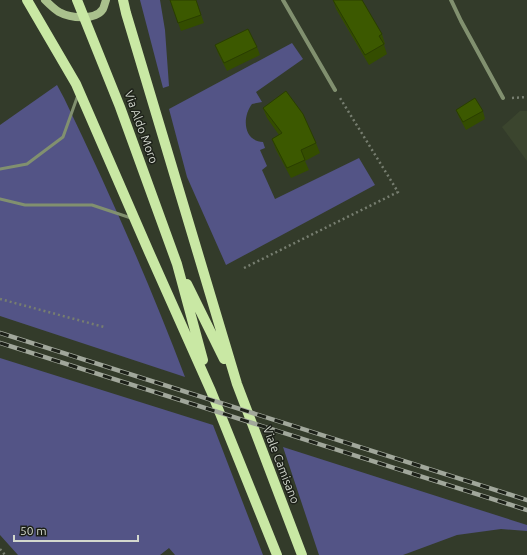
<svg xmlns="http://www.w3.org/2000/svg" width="527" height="555" font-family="Ubuntu,sans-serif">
  <rect width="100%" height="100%" fill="#333b2a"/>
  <path fill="#3b452e" d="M520 111H527V161L502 127Z"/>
  <path fill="#535486" d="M140 0H160L165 30 169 86 163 88Z
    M292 43 303 59 256 92 262 102 252 104C242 117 243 141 263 142L265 148 260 150 267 166 262 170 275 199 359 158 375 185 226 265 187 177 169 109Z
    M57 85 64 98C108 189 149 282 185 377L0 316V125Z
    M0 358 213 425 263 555H175L169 548 160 555H18L0 535Z
    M283 447 527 525V531L501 529 457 535 403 555H319Z"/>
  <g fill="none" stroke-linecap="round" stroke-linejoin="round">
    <path stroke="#777e70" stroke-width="2.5" stroke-dasharray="2 3" stroke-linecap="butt" d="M512 98 527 97
      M244 268 398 192 340 98
      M0 299 104 327
      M0 549 5 555"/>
    <path stroke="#81906f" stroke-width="3" d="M0 169 27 164 63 137 78 95
      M0 199 25 205H92L131 218"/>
    <path stroke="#81906f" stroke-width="4" d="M283 0 335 90
      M451 0 461 21 503 98"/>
    <path stroke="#aac18d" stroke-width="8" d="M45 0C49 4 54 9 59 12 70 18 95 21 103 9 104 7 105 3 106 0"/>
    <path stroke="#c9e8a4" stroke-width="10" d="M27 0 76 84 149 252 211 391 277 555
      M77 0 120 107 177 264 203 360
      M123 0 126 13 237 384 302 555
      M187 284 224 359"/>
    <defs>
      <path id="rail" d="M0 333 527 500
        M0 343 527 510"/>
    </defs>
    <use href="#rail" stroke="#a1a79b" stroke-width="4.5"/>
    <use href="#rail" stroke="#1d2119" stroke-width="3" stroke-dasharray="9" stroke-linecap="butt"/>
  </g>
  <path fill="#344d00" d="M170 0H196L204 23 181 31Z
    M333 0 382 34 385 44 384 45 387 54 369 65 336 9Z
    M215 45 257 47 260 55 227 71 218 53Z
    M263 108 316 143 320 153 305 161 309 170 291 178 276 150 272 139 279 135 267 118Z
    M456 110 483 111 485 119 466 130 459 117Z"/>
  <path fill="#3c5900" stroke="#2a3e00" d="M170 0H196L201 15 178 23Z
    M333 0H362L382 34 379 36 384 44 365 55Z
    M248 29 257 47 224 63 215 45Z
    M286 91 303 114 316 143 301 150 305 160 287 168 272 139 282 133 263 108Z
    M475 98 483 111 463 122 456 110Z"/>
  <g text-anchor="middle" stroke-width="3" stroke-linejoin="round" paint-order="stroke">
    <g font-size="12" fill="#d3d8ce" stroke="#1d2119">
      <text transform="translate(141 127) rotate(70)" y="4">Via Aldo Moro</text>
      <text transform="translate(281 465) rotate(69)" y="4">Viale Camisano</text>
    </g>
  </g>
  <path d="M14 535v6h124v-6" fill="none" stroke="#d3d8ce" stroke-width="2"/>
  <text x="20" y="535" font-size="12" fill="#d3d8ce" stroke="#1d2119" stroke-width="3" paint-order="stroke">50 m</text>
</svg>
